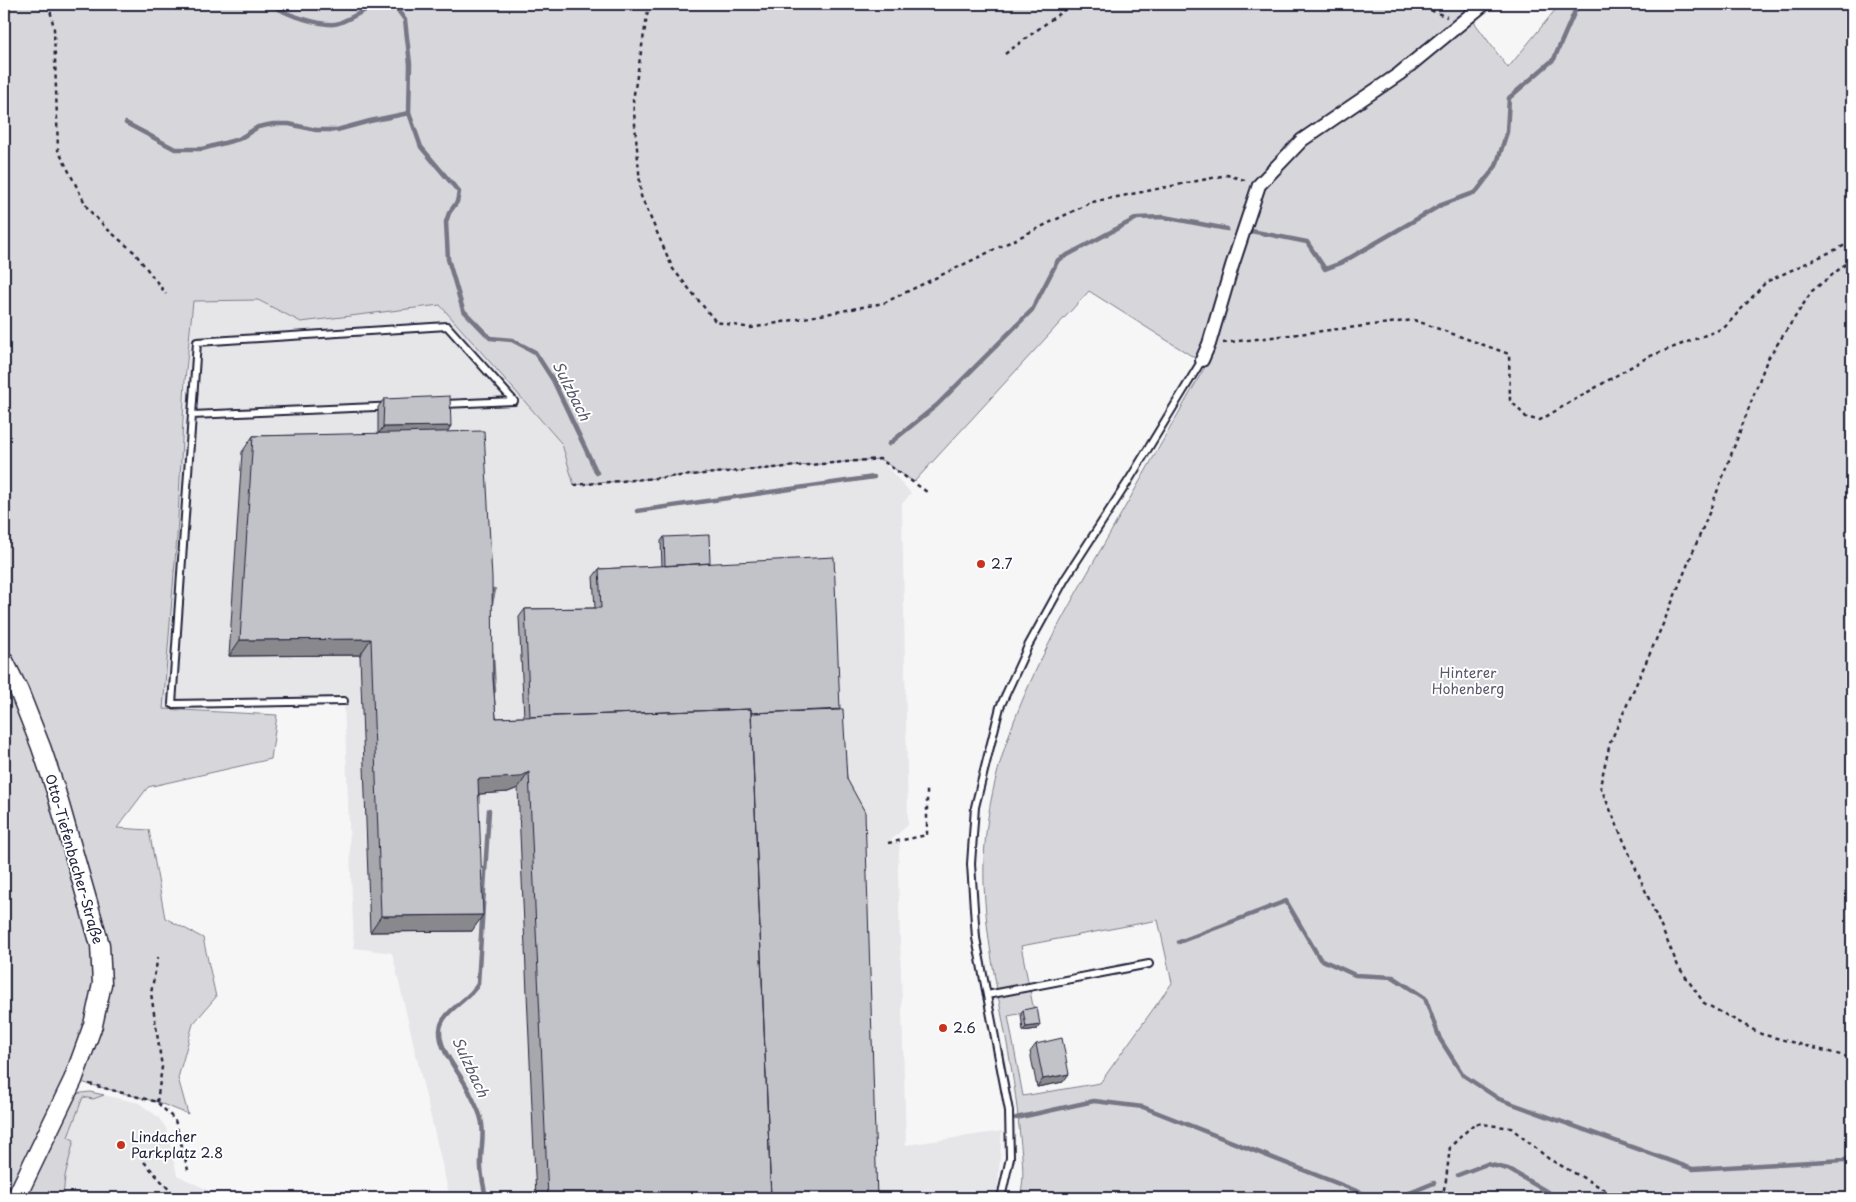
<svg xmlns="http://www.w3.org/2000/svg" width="1856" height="1202" font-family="'Playpen Sans',sans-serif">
  <rect width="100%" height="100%" fill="#f6f6f7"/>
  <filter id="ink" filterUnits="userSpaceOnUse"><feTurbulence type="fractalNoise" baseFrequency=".02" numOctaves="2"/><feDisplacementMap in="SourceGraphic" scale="10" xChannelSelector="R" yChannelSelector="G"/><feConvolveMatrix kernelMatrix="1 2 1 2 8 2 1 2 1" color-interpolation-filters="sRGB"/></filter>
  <g filter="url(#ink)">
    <path fill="#e6e6e9" d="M258 300 301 322 440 305 562 444 574 485 880 459 911 493 902 504 908 825 889 842 900 840 898 869 906 1145 1002 1131 997 1198H450L392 953 354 948 344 704 163 710 193 301Z
      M90 1092 139 1103 158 1117 166 1128 177 1175 224 1198H26L73 1094Z"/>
    <path fill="#d7d7db" stroke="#7c7c8b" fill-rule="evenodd" d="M4 4H1472L1466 11 1508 68 1560 4H1852V1198H1020C1026 1175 1021 1150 1019 1127 1012 1046 987 966 984 884 980 758 1044 649 1104 544 1138 484 1172 425 1206 365L1089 291 914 482 880 459 574 485 562 444 440 305 301 322 258 300 193 301 185 381 177 537 163 709 277 715 271 759 148 787 117 828 149 830 165 918 203 938 216 997 193 1024 178 1078 188 1114 157 1102 73 1080 90 1031 7 1198H4ZM1158 920 1172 983 1100 1083 1023 1096 1008 1016 1034 1011 1021 946Z
      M90 1092 104 1095 93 1099 83 1097 68 1137 74 1140 65 1176 63 1198H26L73 1094Z"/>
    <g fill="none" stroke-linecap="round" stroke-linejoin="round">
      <path stroke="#767685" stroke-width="4.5" d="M272 4C282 14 326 28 339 23 350 19 366 9 378 4
        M387 4 397 9 405 20 410 64 409 113 421 147 459 192 457 202 449 213 446 222 448 259 463 310 490 338 512 340 535 352 553 380 597 473
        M126 123 175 149H202L239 139 258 127 273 124H289L316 130H337L370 121 409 113
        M1251 231 1307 242 1325 269 1341 263 1441 205 1476 192 1496 166 1507 132 1509 98 1554 59 1578 4
        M889 444 937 405 1032 310 1058 260 1137 218 1164 217 1227 229
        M637 511 874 477
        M491 603 494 590
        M492 654 494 691
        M1179 942 1286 901 1320 959 1355 975 1393 977 1425 998 1440 1039 1463 1075 1499 1099 1693 1169 1845 1160 1852 1157
        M1016 1118 1094 1101 1143 1107 1367 1195 1402 1196 1434 1183
        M1458 1175 1487 1164 1508 1169 1558 1198
        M486 1198C484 1186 480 1173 481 1161 481 1146 485 1133 481 1119 479 1110 473 1100 469 1091 460 1072 439 1052 440 1030 441 1011 470 1000 478 984L489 810"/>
      <defs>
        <path id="lane" d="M447 326 514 401 192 415 197 342Z
          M192 415 172 704 344 701
          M987 995 1149 964
          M1001 1198 1010 1158 1009 1111 976 938 971 864 975 807 1000 707 1028 646 1065 579 1129 480 1202 360"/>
        <path id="street" d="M1202 360 1209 344 1232 266 1259 185 1302 140 1399 74 1484 4"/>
        <path id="secondary" d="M4 661 19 691 41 747 55 788 100 945 102 984 93 1025 73 1080 16 1198"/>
      </defs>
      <use href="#lane" stroke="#22223b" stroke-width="10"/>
      <use href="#street" stroke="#22223b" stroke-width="16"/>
      <use href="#secondary" stroke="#22223b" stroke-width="21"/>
      <path stroke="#22223b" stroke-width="2.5" stroke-dasharray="4 4" stroke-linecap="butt" d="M49 4 54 29 58 150 88 209 106 228 134 252 166 294
        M649 4 633 100 641 196 673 269 716 322 751 328 884 303 1092 202 1227 175 1248 181
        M1416 4 1447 17
        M1005 54 1072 4
        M1852 259 1812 291 1767 360 1709 513 1663 624 1610 743 1600 786 1678 966 1704 1003 1761 1034 1852 1058
        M1223 343 1414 320 1509 354 1510 400 1527 418 1540 420 1648 357 1724 328 1766 282 1852 242
        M574 485 880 459 927 492
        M888 843 927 835V788
        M89 1084 157 1102 175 1120 188 1170
        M157 1102 162 1067 151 993 158 957
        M144 1162 173 1194 172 1198
        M173 1194 207 1198
        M1442 1198 1446 1180 1450 1147 1475 1123 1511 1128 1549 1159 1620 1198"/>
      <use href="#lane" stroke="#fff" stroke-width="6"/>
      <use href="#street" stroke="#fff" stroke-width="12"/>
      <use href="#secondary" stroke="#fff" stroke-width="18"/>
    </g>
    <path fill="#a7a7ad" stroke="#22223b" d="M384 399 447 432 493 679 496 718 524 717 519 617 525 609 595 608 593 577 599 569 662 566 661 541 664 537 710 563 840 710 847 779 877 1198H536L518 788 508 792 479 794 472 931 370 932 360 655 229 656 242 452 253 436 378 434V407Z
      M1023 1010 1037 1029 1023 1031 1021 1014Z
      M1036 1044 1063 1082 1037 1087 1030 1052Z"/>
    <path fill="#88888d" stroke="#22223b" d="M451 426 446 434 378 435 383 427Z
      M371 639 360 655 229 656 240 640Z
      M529 772 518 788 508 792 467 795 478 779Z
      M483 915 472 931 370 932 381 916Z
      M1040 1025 1037 1029 1023 1031 1026 1027Z
      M1069 1074 1063 1082 1037 1087 1043 1079Z"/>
    <path fill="#c2c2c9" stroke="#22223b" d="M450 396 451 426 383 427 384 399Z
      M484 431 492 578 493 679 496 718 751 709 771 1198H548L529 772 520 777 478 779 483 915 381 916 371 639 240 640 253 436Z
      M709 535 710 563 665 566 664 537Z
      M834 557 840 710 751 713V709L530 717 525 609 601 608 599 569Z
      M843 709 847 779 865 812 877 1198H771L751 713Z
      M1037 1007 1040 1025 1026 1027 1023 1010Z
      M1062 1038 1069 1074 1043 1079 1036 1044Z"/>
  </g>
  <g fill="#c8321e" stroke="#fff" stroke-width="2">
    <circle cx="981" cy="564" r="5"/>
    <circle cx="943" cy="1028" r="5"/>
    <circle cx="121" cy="1145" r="5"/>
  </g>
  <g text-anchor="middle" stroke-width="4" stroke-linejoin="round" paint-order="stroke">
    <g font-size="14" fill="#22223b" stroke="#fff" text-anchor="start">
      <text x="991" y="569">2.7</text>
      <text x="953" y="1033">2.6</text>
      <text x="131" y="1142">Lindacher<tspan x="131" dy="16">Parkplatz 2.8</tspan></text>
    </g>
    <g font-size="14" fill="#58586b" stroke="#fff">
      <text x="1468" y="678">Hinterer<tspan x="1468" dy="16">Hohenberg</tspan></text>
    </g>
    <g font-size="14" fill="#22223b" stroke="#fff">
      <text transform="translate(74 859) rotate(74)" y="5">Otto-Tiefenbacher-Straße</text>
    </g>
    <g font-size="15" font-style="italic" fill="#5a5a6d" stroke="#fff">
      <text transform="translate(571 391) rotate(63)" y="5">Sulzbach</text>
      <text transform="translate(470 1067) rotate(65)" y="5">Sulzbach</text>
    </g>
  </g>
  <rect width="1856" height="1202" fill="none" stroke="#fff" stroke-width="20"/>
  <rect x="10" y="10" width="1836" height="1182" fill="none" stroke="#22223b" stroke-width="2" filter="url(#ink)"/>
</svg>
